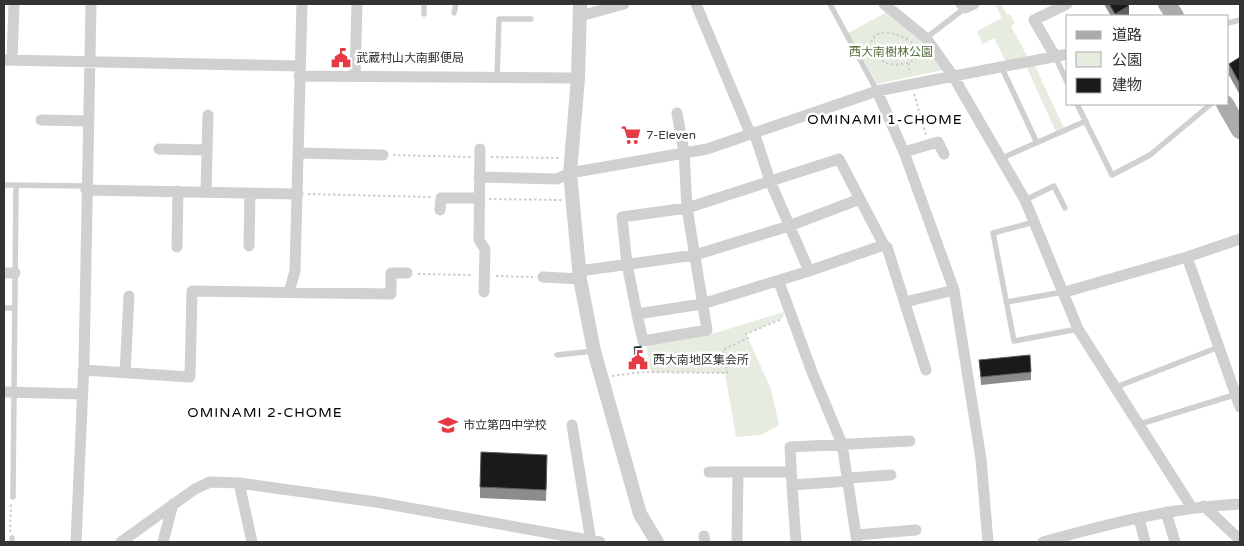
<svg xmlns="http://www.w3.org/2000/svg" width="1244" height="546" font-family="'Varela Round','Noto Sans JP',sans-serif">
  <rect width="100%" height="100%" fill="#fff"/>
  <path fill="#e6ecdf" d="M995 4H1001L1007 15 1010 14 1015 23 1011 26 1028 58 1006 62 994 38 983 44 977 31 1002 18Z
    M887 12 919 37 947 69 877 84 848 33Z
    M1035 66 1064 128 1056 132 1027 68Z
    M784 312 783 318 746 334 771 389 779 425 761 435 736 437 725 373 651 372 646 345 712 334Z"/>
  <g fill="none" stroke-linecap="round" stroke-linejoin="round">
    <path stroke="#cdcdcd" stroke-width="2" stroke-dasharray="2.5 2.5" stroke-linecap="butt" d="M906 39 916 45 919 51 915 59C896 70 878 65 870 45 875 27 893 32 906 39L908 37
      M908 63 910 73
      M914 94 926 135
      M393 155 471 157
      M491 157 561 158
      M308 194 431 197
      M489 199 562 200
      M418 274 473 275
      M496 276 533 277
      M612 376 642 372 727 373 723 350 748 338 746 334 782 319
      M10 532 11 504"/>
    <path stroke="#d0d0d0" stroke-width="5.5" d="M830 4 877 91
      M454 13 456 4
      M424 14V4
      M1228 23 1240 20
      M926 38 965 8
      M1055 56 1068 84
      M1001 66 1037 143
      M497 77 499 19H531
      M1077 104 1112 175 1150 155 1211 104
      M1002 158 1086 121
      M4 185 86 186
      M1025 200 1054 186 1065 208
      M1034 222 993 233 1014 341 1078 329
      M1007 302 1063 292
      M4 308H15
      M557 355 594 351
      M1116 387 1219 347
      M1140 424 1234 395
      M13 497 16 185
      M12 542V538"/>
    <path stroke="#d0d0d0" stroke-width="11" d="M696 4 750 133
      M884 4 926 38 953 76 1025 200 1078 329 1192 508
      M961 4 965 8 974 4
      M580 16 624 4
      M1055 56 1034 20 1067 4
      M4 60 299 66
      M12 60 14 4
      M299 76 578 78
      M355 76 357 4
      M877 91 904 152 954 290 981 459 988 542
      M41 120 88 121
      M754 132 770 181 809 271 702 304 637 314 627 264 622 217 687 208 839 159 884 245 887 247 926 370
      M159 149 207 150
      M480 149 479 240 485 249 484 292
      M904 152 938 142 944 154
      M298 153 383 155
      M479 177 557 179 570 173 707 149 877 91 1068 54
      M86 190 298 194
      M206 192 208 115
      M440 210 441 198H479
      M249 246 250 193
      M177 247 178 191
      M1187 257 1240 407
      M579 271 695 255 789 226 860 199
      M809 271 884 245
      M4 273H15
      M543 277 580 279
      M779 282 812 372 842 444 857 542
      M289 292 295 271 302 4
      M1065 292 1187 257 1240 239
      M905 302 954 290
      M637 314 643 341 707 330 687 208 684 152 677 113
      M83 370 190 377 192 291 391 294V273H407
      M125 373 129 296
      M4 392 82 394
      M572 425 591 542
      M709 472H791
      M849 478 891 475
      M849 481 792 485 790 447 910 441
      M239 483 252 542
      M792 485 796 542
      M1204 506 1240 540
      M1166 512 1175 542
      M1139 518 1145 542
      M856 535 916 530
      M704 536 705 542
      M76 542 84 363 91 4
      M121 542 195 489 210 482 239 483 376 502 600 542
      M163 542 173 504
      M737 542 738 472
      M1043 542C1108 524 1173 507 1240 504"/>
    <path stroke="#d0d0d0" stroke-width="14" d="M580 4 578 78 570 173 580 279 594 351 640 514 657 542"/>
    <path stroke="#ababab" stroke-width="18" d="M1167 4 1175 16
      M1225 104 1240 130"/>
  </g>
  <path fill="#8c8c8c" d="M1104 4H1127L1129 15 1126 16H1111Z
    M1240 58V95L1229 75V64Z
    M634 347 643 362V368L636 369Z
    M979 360 1031 372V380L981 385Z
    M547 466 546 501 480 498V487Z"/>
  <path fill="#5f5f5f" d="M1129 6V15L1126 16H1115V14Z"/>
  <path fill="#1a1a1a" stroke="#5f5f5f" d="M1109 4H1127L1129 6 1115 14Z
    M1240 57V84L1229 64Z
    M641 346 643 362 636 363 634 347Z
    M1030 355 1031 372 981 377 979 360Z
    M481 452 547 455 546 490 480 487Z"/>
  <defs>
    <symbol id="civic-bare" viewBox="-9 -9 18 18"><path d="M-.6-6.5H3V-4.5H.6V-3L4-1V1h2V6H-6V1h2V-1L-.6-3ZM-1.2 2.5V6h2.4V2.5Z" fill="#e63946" stroke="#fff" stroke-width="2.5" paint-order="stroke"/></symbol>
    <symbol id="supermarket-bare" viewBox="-9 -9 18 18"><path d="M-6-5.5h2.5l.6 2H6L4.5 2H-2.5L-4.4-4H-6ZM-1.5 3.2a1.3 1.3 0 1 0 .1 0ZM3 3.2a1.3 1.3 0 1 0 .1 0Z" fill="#e63946" stroke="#fff" stroke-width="2.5" paint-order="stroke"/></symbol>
    <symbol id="school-bare" viewBox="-9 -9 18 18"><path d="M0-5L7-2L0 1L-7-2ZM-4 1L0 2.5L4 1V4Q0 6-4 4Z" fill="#e63946" stroke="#fff" stroke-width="2.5" paint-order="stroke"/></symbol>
  </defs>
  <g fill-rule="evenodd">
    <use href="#civic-bare" x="327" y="44" width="28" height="28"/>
    <use href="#supermarket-bare" x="617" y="121" width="28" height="28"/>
    <use href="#civic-bare" x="624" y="346" width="28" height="28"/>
    <use href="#school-bare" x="434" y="411" width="28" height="28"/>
  </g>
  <g text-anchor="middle" stroke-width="5" stroke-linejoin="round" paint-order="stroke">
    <g font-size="12" fill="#56703f" stroke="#fff">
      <text x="891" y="56">西大南樹林公園</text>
    </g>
    <g font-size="12" fill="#333" stroke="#fff" text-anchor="start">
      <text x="356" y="62">武蔵村山大南郵便局</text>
      <text x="646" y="139">7-Eleven</text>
      <text x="653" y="364">西大南地区集会所</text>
      <text x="463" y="429">市立第四中学校</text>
    </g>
    <g font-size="14" letter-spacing="1" fill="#000" stroke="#fff">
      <text x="885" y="124">OMINAMI 1-CHOME</text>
      <text x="265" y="417">OMINAMI 2-CHOME</text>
    </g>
  </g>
  <rect width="1244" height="546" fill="none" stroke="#333333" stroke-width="10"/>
  <rect x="1066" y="15" width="162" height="90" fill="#ffffff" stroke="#adadad"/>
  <rect x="1076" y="31" width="25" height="8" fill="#ababab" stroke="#adadad"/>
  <text x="1112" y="40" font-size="15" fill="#333333">道路</text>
  <rect x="1076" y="52" width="25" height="15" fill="#e6ecdf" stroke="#adadad"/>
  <text x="1112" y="65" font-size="15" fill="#333333">公園</text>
  <rect x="1076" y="78" width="25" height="15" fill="#1a1a1a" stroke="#adadad"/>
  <text x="1112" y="90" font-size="15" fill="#333333">建物</text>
</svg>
